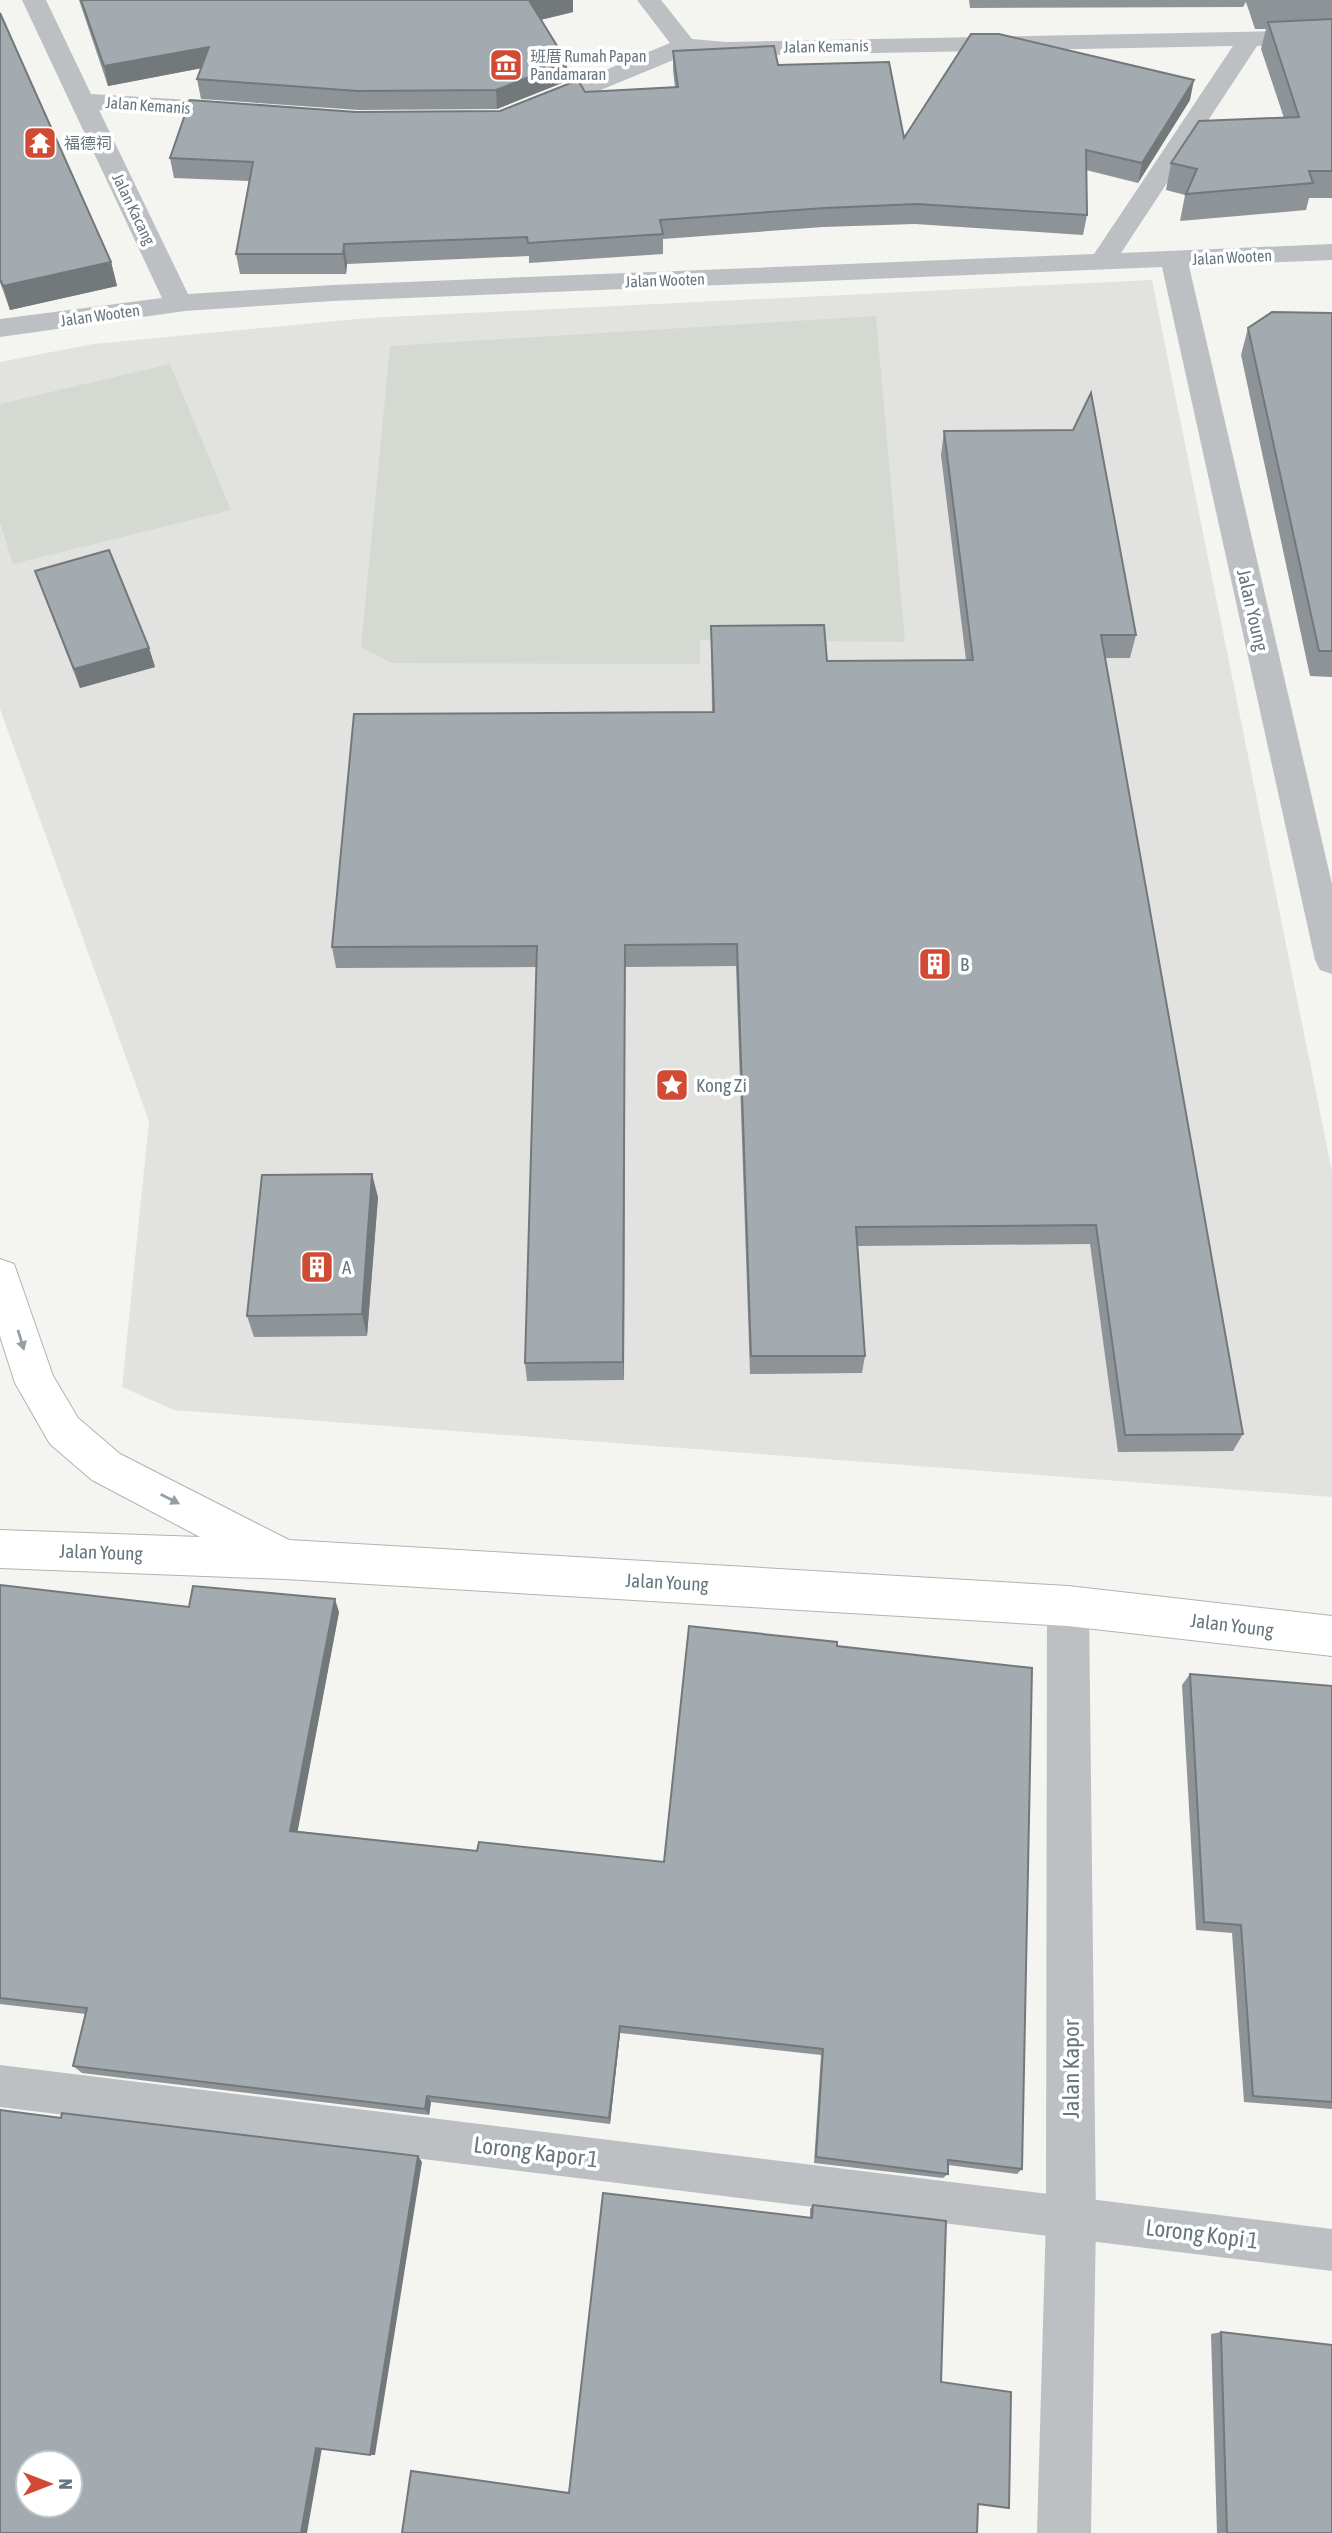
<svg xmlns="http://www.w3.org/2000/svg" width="1332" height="2533" font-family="'Asap Condensed','Noto Sans SC',sans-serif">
  <rect width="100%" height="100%" fill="#f4f4f1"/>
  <path fill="#e2e3e1" d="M1152 280 1332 1172V1497L174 1410 122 1387 149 1121 0 709V362L93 344 368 318Z"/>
  <path fill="#d4d9d1" d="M876 316 905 642 700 640V664L392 663 361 647 390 346Z
    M170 364 231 510 13 564 0 523V404Z"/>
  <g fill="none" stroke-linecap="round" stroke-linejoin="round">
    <defs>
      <path id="secondary" d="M0 1259 14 1264 53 1376 78 1418 120 1454 289 1540 1068 1586 1332 1616V1656L1068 1626 285 1579 0 1568V1530L200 1537 92 1480 50 1444 15 1383 0 1336Z"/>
    </defs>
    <use href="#secondary" stroke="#aeb4b7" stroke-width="2"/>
    <path fill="#bcc0c3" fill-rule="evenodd" d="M0 2065 1332 2229V2271L0 2107Z"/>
    <path fill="#bcc0c3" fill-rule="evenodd" d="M22 0H46L91 94 241 103 250 106 254 111 250 116 241 119 99 110 188 294 333 285 1094 254 1233 46 726 56 688 54 545 113 536 116 527 113 523 108 527 103 670 43 637 0H661L692 39 726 42 1332 30V44L1257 46 1121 253 1332 244V260L1189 266 1332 884V974L1320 970 1315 960 1162 267 333 301 185 311 0 337V319L162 298Z
      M1068 1586 1083 1592 1089 1606 1096 2218 1091 2533H1037L1046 2218 1047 1606 1053 1592Z"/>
    <use href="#secondary" fill="#fff" fill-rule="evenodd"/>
  </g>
  <path fill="#8d9397" d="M79 0H573V12L541 20 567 81 497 109 359 110 201 99 197 79 201 68 108 86Z
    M969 0H1332V198H1309L1306 210 1180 221 1185 195 1166 190 1171 163 1284 118 1261 49 1266 29H1255L1246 2 1243 7 970 8Z
    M0 13 111 262 117 286 10 310 0 282Z
    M673 51 778 65 904 138 1190 100 1138 183 1086 170 1087 215 1083 235 915 224 823 227 663 239V254L529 263V256L347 264 346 274H240L236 254 249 181 174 178 170 158 356 112 500 111 585 92 675 87 673 70Z
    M1332 313V677L1310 676 1241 355 1248 328Z
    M944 431 1136 635 1130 658H1105L1243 1434 1233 1451 1118 1452 1090 1244 858 1246 865 1356 862 1373 750 1374 736 966 625 967 624 1380 527 1381 525 1363 537 967 336 968 332 947 712 712 711 626 827 661 966 660 941 455Z
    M35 571 149 648 155 667 80 688 42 590Z
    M378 1197 367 1336 254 1337 247 1316Z
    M0 1585 189 1607 339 1612 297 1831 477 1851 664 1862 837 1646 1022 2169 1017 2174 948 2165V2174L943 2178 814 2163 821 2055 620 2033 610 2124 431 2102 429 2115 82 2073 73 2066 86 2014 0 2004Z
    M1190 1674 1332 1686V2109L1244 2102 1232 1933 1196 1930 1182 1685Z
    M813 2205 941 2382 978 2505 402 2533 569 2492 810 2218V2209Z
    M1221 2332 1332 2533H1217L1211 2334Z"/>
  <path fill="#73787b" d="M540 0H573V12L531 22 530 2Z
    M209 47 213 66 108 86 104 66Z
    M567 62V81L497 109 496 90Z
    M1194 80 1190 100 1138 183 1142 163Z
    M344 244 347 264 346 274 343 254Z
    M111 262 117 286 10 310 3 286Z
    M149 648 155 667 80 688 74 669Z
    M625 945V967L624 1380 623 1362Z
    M372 1174 378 1197 367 1336 362 1314Z
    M335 1599 339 1612 296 1840 290 1831Z
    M620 2026V2033L610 2124 609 2118Z
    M427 2096 431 2102 429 2115 425 2109Z
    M418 2156 422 2162 375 2455H370Z
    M316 2448H322L307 2533H301Z"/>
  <path fill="#a4abb0" stroke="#73787b" stroke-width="2" fill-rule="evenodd" d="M81 0H540L530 2 567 62 496 90 357 91 197 79 209 47 104 66Z
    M0 13 111 262 3 286 0 279Z
    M1332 19V171H1309L1313 183 1186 194 1197 169 1171 163 1199 121 1299 117 1268 22Z
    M971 34H999L1194 80 1142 163 1086 150 1087 215 917 204 825 208 660 220 663 234 528 243 527 237 344 244 343 254H236L253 162 170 158 190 100 356 112 500 111 578 80 585 92 678 87 673 51 774 46 778 65 889 62 904 138Z
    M1272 312 1332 313V651H1319L1248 328Z
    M1091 393 1136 635H1101L1243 1434 1125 1435 1096 1225 856 1227 865 1356H751L737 944 625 945 623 1362 525 1363 537 946 332 947 354 714 714 712 711 626 824 625 827 661 973 660 944 431 1073 430Z
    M109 550 149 648 74 669 35 571Z
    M372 1174 362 1314 247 1316 262 1175Z
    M0 1585 189 1607 193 1586 335 1599 290 1831 477 1851 479 1842 664 1862 689 1626 837 1642V1646L1032 1668 1022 2169 948 2160V2174L816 2157 823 2049 620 2026 609 2118 427 2096 425 2109 73 2066 87 2008 0 1998Z
    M1190 1674 1332 1686V2102L1253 2096 1241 1925 1204 1922Z
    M0 2110 61 2118 62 2113 418 2156 370 2455 316 2448 301 2533H0ZM28 2463H70V2505H28Z
    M603 2193 812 2218 813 2205 946 2221 941 2382 1011 2392 1009 2508 978 2504 977 2533H402L411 2471 569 2493Z
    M1221 2332 1332 2345V2533H1227Z"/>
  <defs><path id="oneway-solid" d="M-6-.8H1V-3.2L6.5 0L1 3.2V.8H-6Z" transform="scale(1.75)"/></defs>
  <g fill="#949fa5">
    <use href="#oneway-solid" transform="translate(21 1340) rotate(73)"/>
    <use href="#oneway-solid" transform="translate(170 1499) rotate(27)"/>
  </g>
  <defs>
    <symbol id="museum-square" viewBox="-11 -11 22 22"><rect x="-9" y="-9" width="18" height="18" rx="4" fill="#d14b34" stroke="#fff"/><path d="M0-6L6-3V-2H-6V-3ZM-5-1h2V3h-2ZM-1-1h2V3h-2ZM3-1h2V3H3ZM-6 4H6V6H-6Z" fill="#fff"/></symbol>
    <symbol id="temple-square" viewBox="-11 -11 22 22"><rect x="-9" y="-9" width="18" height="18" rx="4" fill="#d14b34" stroke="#fff"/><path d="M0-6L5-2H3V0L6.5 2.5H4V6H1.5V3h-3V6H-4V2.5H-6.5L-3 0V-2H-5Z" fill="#fff"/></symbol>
    <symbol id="building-square" viewBox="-11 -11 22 22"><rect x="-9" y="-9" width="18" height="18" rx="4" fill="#d14b34" stroke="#fff"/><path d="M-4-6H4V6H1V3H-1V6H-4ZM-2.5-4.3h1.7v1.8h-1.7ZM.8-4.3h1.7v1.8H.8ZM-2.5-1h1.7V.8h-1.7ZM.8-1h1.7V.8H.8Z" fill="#fff"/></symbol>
    <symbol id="sight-square" viewBox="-11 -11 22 22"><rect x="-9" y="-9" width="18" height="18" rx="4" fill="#d14b34" stroke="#fff"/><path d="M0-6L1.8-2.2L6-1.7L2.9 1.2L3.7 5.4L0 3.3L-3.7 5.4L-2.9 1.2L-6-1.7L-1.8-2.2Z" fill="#fff"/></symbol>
  </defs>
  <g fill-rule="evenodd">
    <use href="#museum-square" x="487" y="46" width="38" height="38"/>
    <use href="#temple-square" x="21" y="124" width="38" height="38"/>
    <use href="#building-square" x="916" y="945" width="38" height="38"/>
    <use href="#sight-square" x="653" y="1066" width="38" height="38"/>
    <use href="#building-square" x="298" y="1248" width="38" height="38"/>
  </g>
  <g text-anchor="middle" stroke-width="7" stroke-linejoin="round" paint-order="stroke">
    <g font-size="16" fill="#66767f" stroke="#fff">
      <text transform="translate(826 46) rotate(-1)" y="6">Jalan Kemanis</text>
      <text transform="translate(148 105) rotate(4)" y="6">Jalan Kemanis</text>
      <text transform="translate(134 209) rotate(64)" y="6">Jalan Kacang</text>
      <text transform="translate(1232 257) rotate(-3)" y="6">Jalan Wooten</text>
      <text transform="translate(665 280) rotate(-2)" y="6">Jalan Wooten</text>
      <text transform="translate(100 315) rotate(-8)" y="6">Jalan Wooten</text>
    </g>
    <g font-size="16" fill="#66767f" stroke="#fff" text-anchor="start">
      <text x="530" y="62">班厝 Rumah Papan<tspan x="530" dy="18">Pandamaran</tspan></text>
      <text x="64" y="149">福德祠</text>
    </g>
    <g font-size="19" fill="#66767f" stroke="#fff">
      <text transform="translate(1253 610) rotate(77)" y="7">Jalan Young</text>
      <text transform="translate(101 1552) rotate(2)" y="7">Jalan Young</text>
      <text transform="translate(667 1582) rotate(3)" y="7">Jalan Young</text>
      <text transform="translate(1232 1625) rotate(7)" y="7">Jalan Young</text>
    </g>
    <g font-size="19" fill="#66767f" stroke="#fff" text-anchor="start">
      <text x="960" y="971">B</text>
      <text x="696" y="1092">Kong Zi</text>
      <text x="342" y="1274">A</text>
    </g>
    <g font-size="23" fill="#66767f" stroke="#fff">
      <text transform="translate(1071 2069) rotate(-90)" y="8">Jalan Kapor</text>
      <text transform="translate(536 2152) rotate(7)" y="8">Lorong Kapor 1</text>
      <text transform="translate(1202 2234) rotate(7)" y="8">Lorong Kopi 1</text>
    </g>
  </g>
  <g transform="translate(49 2484) rotate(90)"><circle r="33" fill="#ffffff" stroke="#c2c8cc" stroke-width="2"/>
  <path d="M0-5L12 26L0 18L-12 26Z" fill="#d14b34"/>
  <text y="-10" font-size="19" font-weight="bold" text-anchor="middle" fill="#66767f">N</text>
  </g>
</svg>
